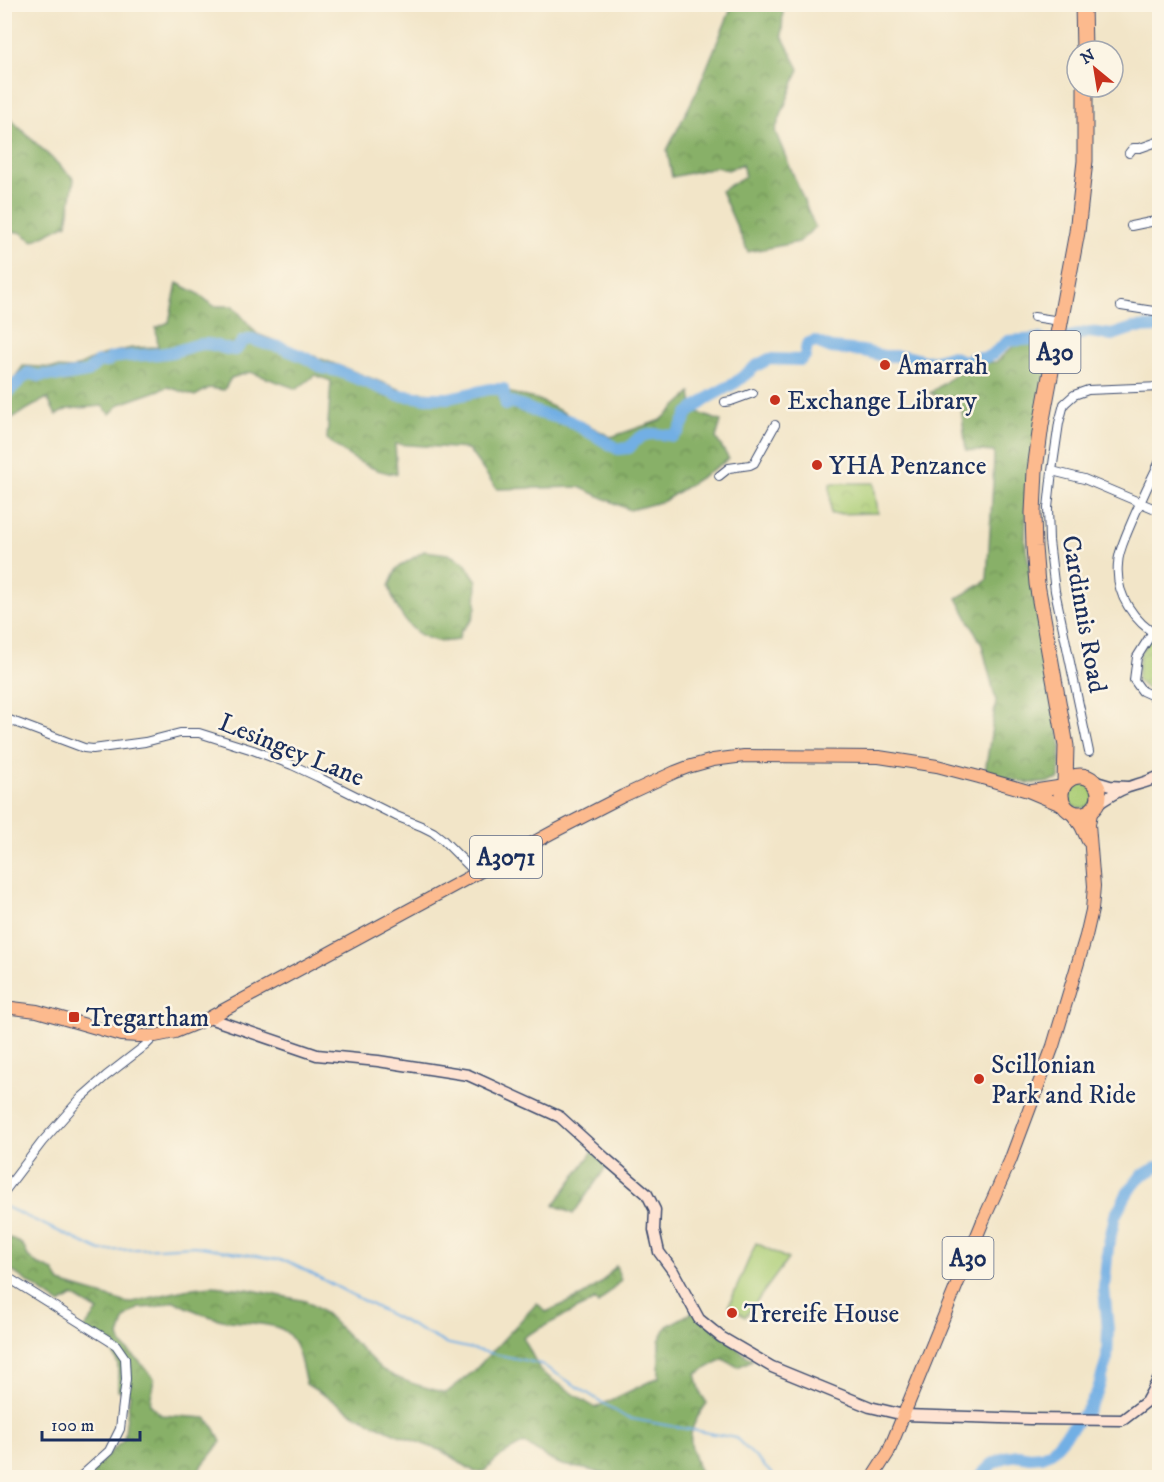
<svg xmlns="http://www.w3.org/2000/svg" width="1164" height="1482" font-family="'IM FELL DW Pica',serif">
  <defs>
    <pattern id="forest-crowns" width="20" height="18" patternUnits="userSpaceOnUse" patternTransform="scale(1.5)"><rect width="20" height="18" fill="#88b067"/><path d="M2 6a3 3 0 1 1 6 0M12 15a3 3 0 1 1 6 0" fill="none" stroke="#6e9058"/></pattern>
    <pattern id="park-crowns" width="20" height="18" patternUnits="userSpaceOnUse" patternTransform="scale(1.5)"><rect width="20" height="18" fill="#abcd76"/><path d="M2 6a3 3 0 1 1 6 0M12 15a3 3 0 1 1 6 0" fill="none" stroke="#93b068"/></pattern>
  </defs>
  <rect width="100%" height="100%" fill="#fcf5e5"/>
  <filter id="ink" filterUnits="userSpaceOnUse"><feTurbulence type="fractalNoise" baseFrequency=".0167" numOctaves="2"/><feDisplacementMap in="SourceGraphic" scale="12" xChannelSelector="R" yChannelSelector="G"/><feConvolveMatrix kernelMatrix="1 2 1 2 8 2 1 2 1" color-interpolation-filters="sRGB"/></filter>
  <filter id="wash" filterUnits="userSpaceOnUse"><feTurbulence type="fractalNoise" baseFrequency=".008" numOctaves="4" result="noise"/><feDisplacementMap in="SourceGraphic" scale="24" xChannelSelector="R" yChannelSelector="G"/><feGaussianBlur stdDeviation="1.35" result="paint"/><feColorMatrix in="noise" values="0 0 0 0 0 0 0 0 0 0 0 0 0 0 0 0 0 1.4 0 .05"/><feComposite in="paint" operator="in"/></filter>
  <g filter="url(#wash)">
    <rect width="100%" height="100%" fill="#f2e5c8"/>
    <path fill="#abcd76" stroke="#637e6a" stroke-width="1.5" d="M1067 794a14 14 0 1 1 28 0a14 14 0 1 1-28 0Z
      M756 1243 788 1259 745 1317 729 1305Z"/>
    <path fill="url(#forest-crowns)" stroke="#527062" stroke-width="1.5" d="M733 4 783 5 782 36 799 69 775 131 815 227 799 242 748 252 721 191 745 176 742 164 728 170 716 167 672 177 667 150 697 91Z
      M5 114 74 179 67 224 33 241 20 232H5Z
      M177 283 197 293 214 306H233L257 334 404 391 449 394 483 386 539 400 611 437 661 420 691 393 693 407 703 415 721 421 716 438 729 459 664 501 630 510 579 487 497 489 468 449 395 444 397 474C373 473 345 455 327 439L331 381 315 375 297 389 250 372 231 378 224 390 209 388 195 396 168 387 120 404 110 414 102 406 68 409 56 415 47 398 5 422V391L23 366 72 369 102 355 132 348 158 347 156 328 169 322Z
      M1051 340 1027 497 1025 542 1061 746 1059 779C1034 789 1010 779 985 773L996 701 982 645 957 598 985 582 987 579 993 483 994 452 966 450 961 406 930 393 972 363 996 362 1015 345Z
      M424 551 448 554 464 562 477 581 476 607 472 620 461 631 458 640C452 641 444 642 438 641 411 637 396 611 389 586L397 568Z
      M594 1150 607 1166 573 1214 554 1205Z
      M5 1237 13 1239 23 1245 28 1256 37 1264 54 1271 60 1283 128 1303 193 1288 212 1286 247 1289 306 1301 326 1314 380 1368C399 1381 424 1387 446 1393L474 1371 537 1303 546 1312 582 1296 602 1282 616 1266 621 1280 598 1304 595 1300 523 1337 541 1372 595 1408 659 1377V1341L667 1326 693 1312 752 1360 738 1367 723 1359 696 1374 701 1394 707 1403C700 1413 693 1423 691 1434 689 1446 697 1467 702 1477H617L585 1469 562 1465 549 1459 524 1443 502 1455 484 1471 475 1472 442 1451 396 1434 358 1416 306 1384C302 1369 299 1343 286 1332 275 1322 239 1323 222 1320 205 1316 190 1309 174 1301L156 1307 139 1308 125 1318 119 1336 122 1345 139 1361 154 1378 150 1404 161 1415 206 1418 215 1429 221 1442 193 1477H86L124 1439 130 1394 118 1390V1365L111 1348 83 1330 98 1311 73 1296 60 1304 5 1266Z"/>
    <path fill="url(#park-crowns)" stroke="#637e6a" stroke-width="1.5" d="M830 483H874L878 513 831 514Z
      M1151 636 1159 640V687L1153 690 1146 688 1137 680 1140 654Z"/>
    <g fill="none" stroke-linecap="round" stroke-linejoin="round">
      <path stroke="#72afe4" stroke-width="2" d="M4 1206 101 1251 195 1246 287 1261 445 1343 541 1364 627 1418 736 1438 776 1478"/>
      <path stroke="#72afe4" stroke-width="12" d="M1070 337 1089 332 1112 335 1133 328 1160 327
        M963 362 972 358H985L993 354 1008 341 1040 339
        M4 398 14 386 28 373 39 376 44 375 63 376 87 372 98 362H107L111 358C131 355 152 356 172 352 183 350 194 344 204 344 216 343 225 351 236 350L243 341 252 339 266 344 280 347 306 358 323 368 338 371 397 395 426 398H449L490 389H503L506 405 512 402 539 413 570 421 618 449 629 448C643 430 653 433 673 436L679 431 688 413 711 396 735 383 756 366 769 359 801 360 805 356 807 344 814 341 831 348 863 351 884 356H906L925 361 936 360 950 356 961 360
        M978 1478 992 1464 1006 1457 1018 1455 1030 1457 1041 1456 1051 1452 1088 1409 1098 1390 1107 1359 1108 1330 1104 1288 1108 1248 1115 1216 1128 1192 1142 1175 1160 1166"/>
    </g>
  </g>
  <g filter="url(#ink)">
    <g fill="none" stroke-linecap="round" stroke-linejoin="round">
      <defs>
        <path id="street" d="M1160 37V47
          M1129 153 1133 148H1140L1160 141
          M1131 226 1160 220
          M1121 306 1160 312
          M1034 317 1060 321
          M725 402 731 401 753 393
          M1160 461C1148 485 1137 509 1127 533 1123 543 1118 554 1118 564 1115 595 1134 622 1160 637
          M1052 471 1084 479 1160 511
          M719 476 729 468 750 465 754 463 775 425
          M1152 633 1137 657 1134 680 1142 691 1153 696 1160 691
          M4 718 84 748 93 749 145 742 180 733H199L253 750 292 765 318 777 396 816 421 826 433 832 442 839 476 873
          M1089 752 1055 591 1049 541 1048 508 1052 471 1059 423 1064 404 1074 395 1088 390 1160 387
          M4 1192 42 1142 81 1098 106 1076 146 1045 155 1036
          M4 1275 116 1345 125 1358 126 1379 120 1429 109 1451 79 1478"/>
        <path id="secondary" d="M1093 781 1110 786 1127 787
          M1095 806C1105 799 1115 792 1126 788 1137 784 1149 782 1160 776
          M209 1018 317 1055 378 1061 468 1075 560 1117 605 1158 647 1194 655 1210 654 1230 659 1252 673 1271 699 1319 721 1337 772 1367 870 1407 904 1415 1030 1419 1122 1420 1124 1419 1146 1402 1160 1377"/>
        <path id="primary" d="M1032 791 1064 786
          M1070 811 1081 826 1088 841
          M4 1007 37 1011 121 1035 139 1036H155L175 1032 209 1018 553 832 623 796 675 772 688 767 713 760 744 756 879 757 937 766 979 777 1028 791 1066 807
          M872 1478 888 1453 983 1221 1010 1161 1053 1046 1086 936 1092 910 1094 886 1089 824 1092 808"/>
        <path id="highway" d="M1083 4 1084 51
          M1061 795a19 19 0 1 1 38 0a19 19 0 1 1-38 0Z
          M1065 783 1066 746 1037 584 1034 547 1033 513 1035 470 1041 425 1077 232 1085 161V87"/>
      </defs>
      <use href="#street" stroke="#3b4a6e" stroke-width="10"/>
      <use href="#secondary" stroke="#3b4a6e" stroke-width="13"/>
      <use href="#primary" stroke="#3b4a6e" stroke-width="14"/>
      <use href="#highway" stroke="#3b4a6e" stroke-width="17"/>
      <use href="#street" stroke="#fff" stroke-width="8"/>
      <use href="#secondary" stroke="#fee3d2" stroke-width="10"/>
      <use href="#primary" stroke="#fcba8e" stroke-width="12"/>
      <use href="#highway" stroke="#fcba8e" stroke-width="15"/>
    </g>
  </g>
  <g fill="#c8321e" stroke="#fcf5e5" stroke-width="2">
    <circle cx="885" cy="365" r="6"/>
    <circle cx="775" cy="400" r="6"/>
    <circle cx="817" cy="465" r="6"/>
    <rect x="68" y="1011" width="12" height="12" rx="3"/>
    <circle cx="979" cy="1079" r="6"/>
    <circle cx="732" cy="1313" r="6"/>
  </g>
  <g text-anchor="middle" stroke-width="5" stroke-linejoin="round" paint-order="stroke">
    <g fill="#fcf5e5" stroke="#5e6a86" stroke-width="1.5">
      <rect x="1029.5" y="331" width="51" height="42" rx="4.5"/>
      <rect x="470" y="836" width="72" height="42" rx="4.5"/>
      <rect x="942.5" y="1237" width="51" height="42" rx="4.5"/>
    </g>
    <g font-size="24" font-weight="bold" fill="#1b2f5e">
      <text x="1055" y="360">A30</text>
      <text x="506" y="865">A3071</text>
      <text x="968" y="1266">A30</text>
    </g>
    <g font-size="26" fill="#1b2f5e" stroke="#fcf5e5" text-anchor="start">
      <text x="897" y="374">Amarrah</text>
      <text x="787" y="409">Exchange Library</text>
      <text x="829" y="474">YHA Penzance</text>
      <text x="86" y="1026">Tregartham</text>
      <text x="991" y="1073">Scillonian<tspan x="991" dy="30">Park and Ride</tspan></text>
      <text x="744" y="1322">Trereife House</text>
    </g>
    <g font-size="26" fill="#1b2f5e" stroke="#fcf5e5">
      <text transform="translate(1085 614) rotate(80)" y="9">Cardinnis Road</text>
      <text transform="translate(292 749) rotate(22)" y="9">Lesingey Lane</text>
    </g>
  </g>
  <rect width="1164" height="1482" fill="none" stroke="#fcf5e5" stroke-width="24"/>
  <g transform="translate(1095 69) rotate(330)"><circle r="28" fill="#fcf5e5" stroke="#a2a6af" stroke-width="1.5"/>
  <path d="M0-4.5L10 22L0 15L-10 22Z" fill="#c8321e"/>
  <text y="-9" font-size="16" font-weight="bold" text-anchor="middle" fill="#1b2f5e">N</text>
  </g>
  <path d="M42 1431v9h98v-9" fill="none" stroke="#1b2f5e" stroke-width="3"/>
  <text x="51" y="1431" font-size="18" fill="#1b2f5e" stroke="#fcf5e5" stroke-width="4.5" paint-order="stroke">100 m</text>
</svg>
